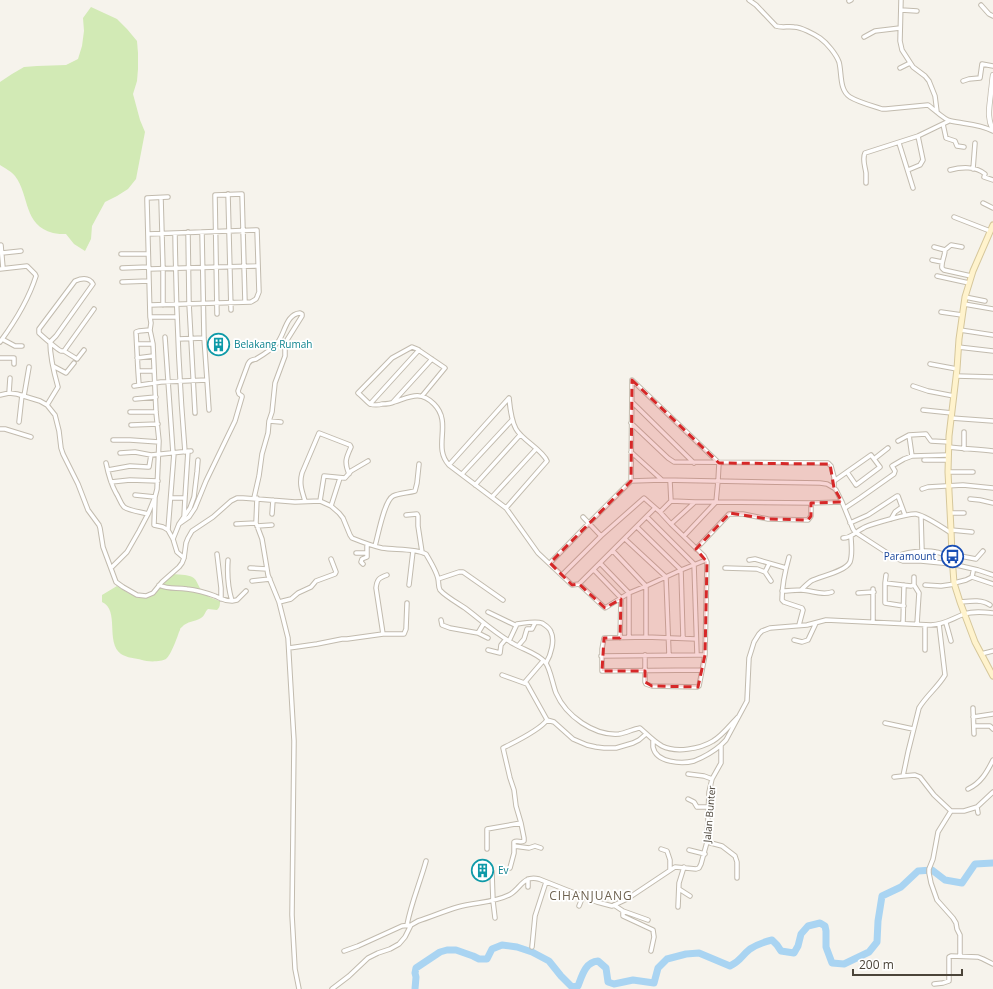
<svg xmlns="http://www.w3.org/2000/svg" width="993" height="989" font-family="'Open Sans',sans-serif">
  <rect width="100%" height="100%" fill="#f6f3ec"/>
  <path fill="#d2eab5" d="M91 7 117 19 127 29 137 41 138 53V69L137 81 133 94 140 120 145 132 136 179 128 189 117 196 105 202 92 226 91 239 85 251 74 244 66 234C62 234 57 234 53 233 23 225 30 196 15 176 12 172 5 168 0 165V82L12 74 24 67 37 66 66 65 78 59 82 46 84 31 83 18Z
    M172 574C177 574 181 575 185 575 199 577 195 583 203 592 207 597 214 599 220 601 220 605 220 607 217 610L208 609C205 611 205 616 201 618 195 622 187 621 182 627 179 629 181 629 179 632 177 638 171 655 166 659 161 662 147 662 142 660 135 658 127 658 121 654 105 642 120 610 102 602V595L117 586 128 593 139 598 144 597 151 596 161 585Z"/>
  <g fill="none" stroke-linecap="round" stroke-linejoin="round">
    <path stroke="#a9d4f2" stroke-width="7" d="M415 989 416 977 415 973 416 968 440 952 447 950H456L473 956 479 959H487L492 949 502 945 517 947 532 952 549 961 561 976 572 987 578 986C582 976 585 962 598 961L606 968 608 982 614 984 633 980 654 983 658 968 667 959 686 954 699 953 730 966C741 961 741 956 750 949 756 945 764 942 772 940L777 945 781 951 794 953 798 946 801 934 808 926 820 923 825 926 826 931V947L832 963 844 964 869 952 877 942 878 921 882 896 901 887 918 871 932 870 945 880 962 883 975 864 993 863"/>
    <defs>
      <path id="minor" d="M749 0 756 5 776 26C782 28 788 26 794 27 801 27 814 34 820 38 827 43 836 54 839 62 842 73 839 90 850 97 858 102 873 106 882 109H886L928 105C934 109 944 120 951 121 965 124 980 124 993 131
        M901 0 900 41 902 50 913 67 925 76 929 81 935 96 937 112
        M849 1 851 0
        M981 5 989 14 993 16
        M901 10 917 11
        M864 37 875 31 900 28
        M900 68 910 63
        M963 81 969 79 980 78 982 64 993 66
        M943 124 946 138 955 141 957 146 964 147
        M899 143 913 188
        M973 169 975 143
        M908 170 920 165 923 160 918 136
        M950 170C961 167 976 166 985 174L984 177 993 180
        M866 183C866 179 866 176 866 173 865 166 862 159 865 153L918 136 949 121
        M228 194 231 310
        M161 198 163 269V305
        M983 203 993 208
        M954 217 990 231
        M188 232 189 303 195 413
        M202 232 204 338 207 380
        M175 233C176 306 179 379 185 452
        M148 234 257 230 259 292 257 297 256 299 251 302 150 305
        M1 245 3 268
        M934 247 945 250C945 256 941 262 942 268L944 270 971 276
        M945 250 951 245 962 247
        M2 253 21 251
        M121 254H148
        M932 260 942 262
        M122 268 149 267
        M0 269 27 266 35 274 36 276C29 298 14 323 0 342
        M149 269 258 266
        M937 276 969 283
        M122 282 149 281
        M965 297 985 301
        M964 304 993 309
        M941 312 962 315
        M217 314 215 195 242 194 245 302
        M150 317H177
        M960 330 993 335
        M165 337 173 453
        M2 339 15 346H22
        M178 339 204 338
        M137 344H153
        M958 347 993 351
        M64 351 77 359 84 350
        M0 358H14V364
        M137 358 153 356
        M930 364 957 369
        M53 366 66 373 74 363
        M138 371H154
        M956 376 993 377
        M139 385 138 371 136 332 139 331 150 330
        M134 386 161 382 207 380 209 410
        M913 386 928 391 954 396
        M9 393 10 378
        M0 395 9 393 17 394 40 401 47 405 55 415 59 431 61 448 63 454 78 484 88 510 99 525 100 528 103 547 116 582 123 587 137 595 146 596 153 593 162 582 179 567 182 563 184 558 186 543 188 538 192 531 213 517 231 501 237 498H243L295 502 320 501 331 506 339 513 343 518 350 535 352 538C362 542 372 546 382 548 394 550 416 548 426 554 429 559 437 573 438 579 439 583 438 587 440 590 445 596 459 604 465 608 481 620 496 634 514 644 524 650 537 653 545 662 550 667 553 686 556 693 566 716 594 736 619 734 626 733 633 729 640 728 647 734 653 741 662 746 676 753 700 749 713 741 722 736 730 725 738 717
        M24 396 29 367
        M422 396 445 368 417 349 412 347 392 358 358 393C362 396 366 401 370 404 373 405 379 405 382 404 386 404 390 404 394 402 410 397 420 390 434 404 453 423 432 447 449 465L506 508 547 461C543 450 522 440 516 429 511 420 510 408 509 398
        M135 399 156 397
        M393 402 432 359
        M632 402 694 463
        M370 404 419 350
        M47 405 58 387C54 373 50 357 50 342L56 336 93 284C89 277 82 278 75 281L39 329C39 330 39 332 39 333 41 335 58 350 61 351 62 351 63 351 64 351L94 309
        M923 410 952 413
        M130 412H156
        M951 418 993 421
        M269 421 281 422
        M19 422 22 395
        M631 423 668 458 674 462 828 463 831 466 834 477V488L836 490 842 502 853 529 855 532 895 558 903 561H921L952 564 978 570 993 575
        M131 425 158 424
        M0 429H5L31 437
        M909 435 912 456
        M113 440H130L159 442
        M898 441 909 435 926 434 931 441 949 442
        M949 447C964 449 978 449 993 451
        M964 449V432
        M631 452 662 480
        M120 453 135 452 151 455 191 451
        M874 459 888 448
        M924 460H948
        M106 463C108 473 111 484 116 493 119 497 120 503 124 507 130 511 141 512 148 514
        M449 465 509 398
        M108 470 130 466 148 467H149L151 455
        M948 472H973
        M462 474 512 420
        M631 481 662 480 820 483 827 484 834 488
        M670 481 671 501
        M834 481 871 455 880 467 856 485 847 472
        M111 482 130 480 158 481
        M475 485 520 435
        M922 489 928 487 963 485 993 488
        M135 495 155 497 154 525 163 527 168 530 173 539 177 552 184 558
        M492 497 536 449
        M171 498H185L188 451
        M257 498 256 523 262 539 268 575 279 602 288 638 294 741 292 915 295 969 299 989
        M970 499 980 500 993 503
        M305 501C302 491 299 484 302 473L319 433 350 445 351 447C346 458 344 462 349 474
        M320 501 324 476 345 478 351 471 368 461
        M331 506 340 478
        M506 508 538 553 572 585 579 584 655 508
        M845 508 860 498 894 474 895 471 892 466 904 459 912 456 948 455
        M660 512 671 501 695 502
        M950 513H964
        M272 514 273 500
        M406 515 417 514 418 516V526L422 552
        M921 516 922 551
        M184 517 185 498
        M583 517 601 536
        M647 517 694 564 697 655H705
        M891 519 895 512 902 507
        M850 523 868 515 897 496H898L905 515
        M179 524 189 517 195 508 206 481 235 421 242 397V396L239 394 238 391 248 364C250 360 252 360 256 359 263 355 273 348 278 342 285 333 286 314 300 313L302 314V316L287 340 285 346V356L275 383 272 412 269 421 268 433 262 454 259 476 254 498
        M236 524 256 523
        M257 526 272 525
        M637 527 681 570 683 638
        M168 530 174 453
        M951 530 972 532
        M684 536 716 502 811 503 842 502
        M843 538C850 538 852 535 857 532 859 530 862 529 865 527 872 524 909 513 916 514 926 516 942 527 951 533
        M173 539 179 524 190 508 194 497 197 472 198 460
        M625 539 666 577 669 655
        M375 546C378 536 384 501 393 496 399 493 408 493 415 491L417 483 419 464
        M696 549 729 514H743L768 519 808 520 811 516V503
        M613 551 646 586V637
        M356 553H367
        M952 553 955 555 976 559 983 551
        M217 554 221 588V599
        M789 557C785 571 782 585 782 600L784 602 802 608 803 610 799 625
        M895 558C903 551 927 550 936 552 942 553 947 556 952 558
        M228 560C227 574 228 588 232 601L237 600 246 591
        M749 560 755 559 786 568
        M550 563 589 523 631 481 632 380 719 463 718 481 716 502H695L671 524 660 512 644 498 601 536 562 575
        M600 563 629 593V637
        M363 564 361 562 362 559 367 557V546L368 544
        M111 568 127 552 139 531 148 514 155 497 157 489 159 441 156 412 153 344 150 330 151 323 150 317 147 201V198L168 197
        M250 568 267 569
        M725 568 757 569 765 572 769 564
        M594 570 621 598 620 638
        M765 572 771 581
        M973 572 972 577 993 584
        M886 575 885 583 911 586 914 585V577
        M438 579 459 572H463L503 600
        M252 581 270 579
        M885 583V603L904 606
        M954 583 966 580 972 577
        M579 584 605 608 629 593 646 586 681 570 706 560 704 556 671 524
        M159 585C170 590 176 587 187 589 196 590 207 593 215 596 222 599 224 601 232 601
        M409 585 413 551
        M914 585 919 593 917 624
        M925 585 941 586 955 584
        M801 590C804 587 807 584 811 581 820 576 845 572 850 562 853 554 851 544 851 536
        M782 591C788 591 795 590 801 590 812 590 821 596 832 592
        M858 593 874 592
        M279 602 291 599 298 593 311 587 316 581 335 574 336 572 331 559
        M960 602C970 601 982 599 990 605
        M488 612 515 625
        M441 620 442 625 450 628 478 633 484 623
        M873 622V589
        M903 623 904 585
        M946 623 951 641
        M478 633 488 638
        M383 634 376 588C377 579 379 578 387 575
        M696 639 646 637 604 638 602 649V671L702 670
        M794 640 802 642 808 640 816 623
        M509 641 517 624C522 623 537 621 542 623 545 625 550 628 551 632 555 640 551 655 546 663
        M518 646 524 639 527 629H532L535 623
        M289 648 317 644 342 639H347L383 634H404L406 629 407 603
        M488 650 500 653 501 645 506 639
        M925 650V625
        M981 654 993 651
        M645 655V682L646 684 652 686 697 687 699 686 705 655 707 562 706 560
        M601 656 697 655
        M502 675 527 684 546 718 547 720 554 722 573 739 587 745 596 747 604 748H616L633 743 639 740 646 734
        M525 682 543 661
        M973 708 974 734
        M973 717 993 714
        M885 723 913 729
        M974 726H990L993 729
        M653 741C653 743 653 745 653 747 656 763 682 764 694 761 704 757 713 752 721 745
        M688 774 704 776 712 779
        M903 776 915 775 920 777 934 795 951 811H964L977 807 993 792
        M894 777 903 776 908 752 919 708C926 696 938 687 945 675L939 624
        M968 789C981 783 987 772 993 760
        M688 799 694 802 697 807H708
        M977 807 978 813
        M951 811 938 832 933 859 929 869V873L931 883 937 900 953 918 956 923 957 929 960 935V956
        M707 842 722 846 735 856 737 862V878
        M514 846 529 848 535 846 541 848
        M487 849V829L521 823 516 806 514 790 510 778 503 748C515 742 540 730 547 720
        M661 849 667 851 670 860V870
        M689 850 705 854
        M510 868 514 853V842C517 840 521 843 524 841V838L521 823
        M492 872 493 901 495 918
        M528 887V879
        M679 889 690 896
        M614 905 623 911 648 920
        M579 906 583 896
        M678 907 679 883 684 867
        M623 911V916L653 930 654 937 651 951
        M407 925C411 903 420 883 426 861
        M532 947 535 916 546 882
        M344 951 358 946 402 926 411 925
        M934 984 943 983 949 981V957L951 956 978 957 983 959 993 964
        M332 989 349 976 368 958 378 953 390 949 399 944 405 937 411 925 418 921C431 917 444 911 458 907 475 902 493 903 509 895 521 889 522 875 539 879L597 902 612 906 627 899 675 867 696 869 699 868 701 864 707 842 709 792 712 779 721 763V745L726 740 747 701 749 658 754 642 759 634 762 631 770 628 807 625 826 620 931 625C946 624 951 619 964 614 974 611 983 612 993 613"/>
      <path id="tertiary" d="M993 75C992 80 992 86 991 91 990 106 986 116 993 130"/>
      <path id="secondary" d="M993 225 973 271 965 297 959 339 957 369 949 436 948 472 951 530 952 556 954 583 960 602 975 642 993 676"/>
    </defs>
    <use href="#minor" stroke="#c2bbae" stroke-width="5.5"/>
    <use href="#tertiary" stroke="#c2bbae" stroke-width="6"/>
    <use href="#secondary" stroke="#d6c79b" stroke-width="7"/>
    <use href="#minor" stroke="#fff" stroke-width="3.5"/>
    <use href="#tertiary" stroke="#fff" stroke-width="4.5"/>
    <use href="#secondary" stroke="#fff3cd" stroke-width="5"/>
  </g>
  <path fill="#d62828" fill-opacity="0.2" stroke="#d62828" stroke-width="3" stroke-dasharray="8 5" stroke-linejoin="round" d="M632 380 719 463 830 464 834 488 842 502 811 503V516L808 520 768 519 730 513 696 549 707 562 705 655 698 687 652 686 645 682V671H602L604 638H620L621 599 605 608 579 584 572 585 550 563 631 481Z"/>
  <defs>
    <symbol id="building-ring" viewBox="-11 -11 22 22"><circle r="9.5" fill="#fff" stroke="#0f9aa8" stroke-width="1.5"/><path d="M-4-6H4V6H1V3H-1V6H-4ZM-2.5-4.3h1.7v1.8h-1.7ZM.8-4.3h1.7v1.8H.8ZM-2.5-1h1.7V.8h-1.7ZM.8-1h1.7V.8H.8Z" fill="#0f9aa8"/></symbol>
    <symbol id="bus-ring" viewBox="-11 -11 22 22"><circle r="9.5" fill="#fff" stroke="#1a4fb4" stroke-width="1.5"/><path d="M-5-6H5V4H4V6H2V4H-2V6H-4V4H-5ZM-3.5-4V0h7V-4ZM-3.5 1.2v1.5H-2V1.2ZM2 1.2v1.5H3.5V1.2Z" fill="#1a4fb4"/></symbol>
  </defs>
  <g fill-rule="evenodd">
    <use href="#building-ring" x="206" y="332" width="25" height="25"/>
    <use href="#bus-ring" x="940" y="544" width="25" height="25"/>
    <use href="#building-ring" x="470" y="858" width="25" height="25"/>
  </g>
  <g text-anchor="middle" stroke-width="3.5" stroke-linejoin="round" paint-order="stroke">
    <g font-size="10" fill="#0d838f" stroke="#fff" text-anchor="start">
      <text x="234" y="348">Belakang Rumah</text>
      <text x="498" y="874">Ev</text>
    </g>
    <g font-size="10" fill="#164399" stroke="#fff" text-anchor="end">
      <text x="936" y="560">Paramount</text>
    </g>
    <g font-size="10" fill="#4b4439" stroke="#fff">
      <text transform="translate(709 814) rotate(-85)" y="4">Jalan Bunter</text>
    </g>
    <g font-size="12" letter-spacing="1" fill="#6e6250" stroke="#fff">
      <text x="591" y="900">CIHANJUANG</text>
    </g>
  </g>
  <path d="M853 969v6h109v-6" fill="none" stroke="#4b4439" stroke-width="2"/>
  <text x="859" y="969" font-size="12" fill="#4b4439" stroke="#ffffff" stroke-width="3" paint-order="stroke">200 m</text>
</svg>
